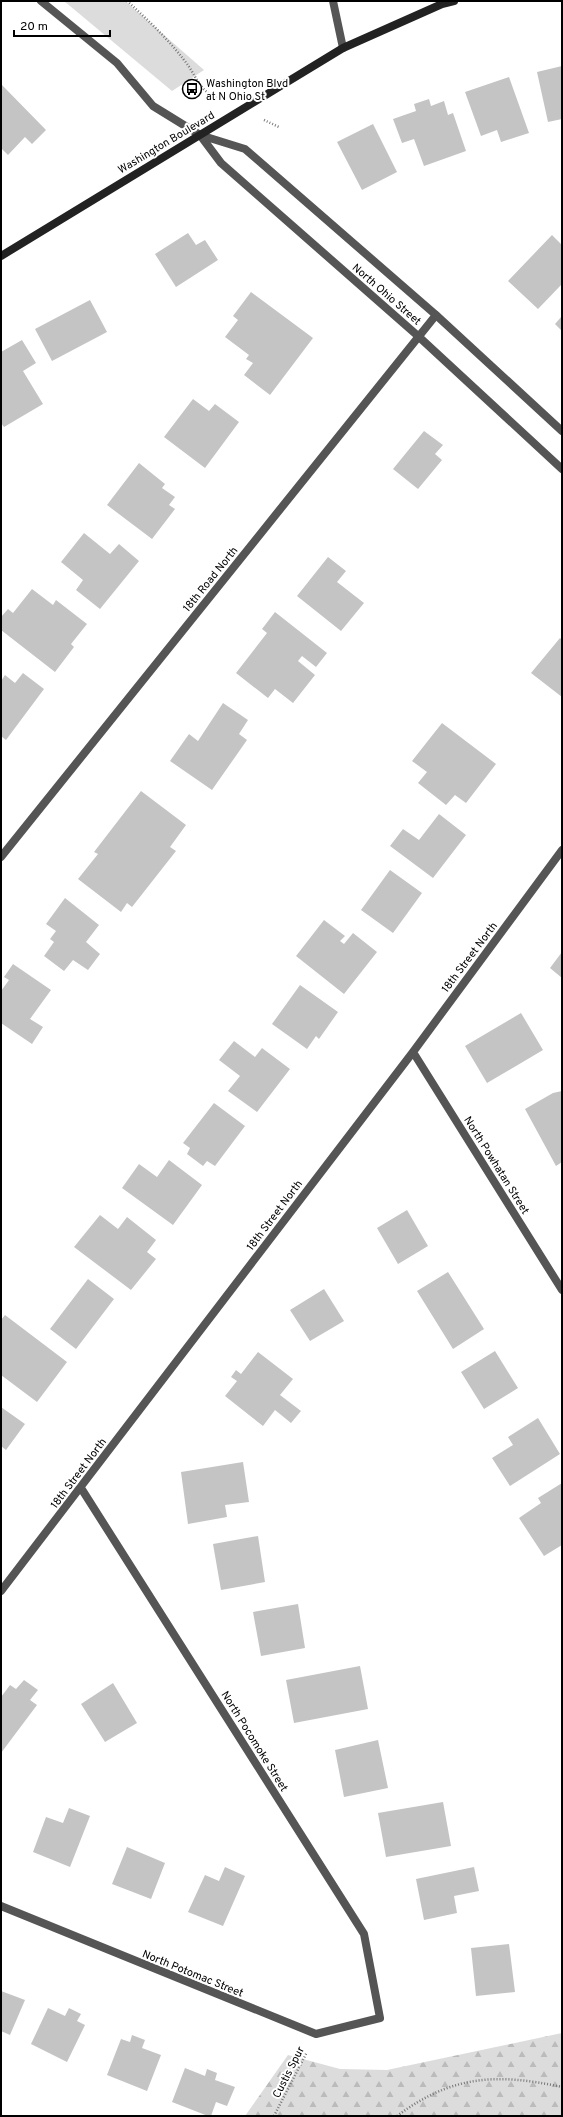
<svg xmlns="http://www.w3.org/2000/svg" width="563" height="2117" font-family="Overpass,sans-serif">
  <defs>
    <pattern id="forest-firs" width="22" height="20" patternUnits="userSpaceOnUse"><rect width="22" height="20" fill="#dcdcdc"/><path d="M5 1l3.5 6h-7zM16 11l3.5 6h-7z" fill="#bbb"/></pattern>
  </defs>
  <rect width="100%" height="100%" fill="#fff"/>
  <path fill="url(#forest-firs)" d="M562 2033V2116H245L288 2055 340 2069 387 2070Z"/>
  <path fill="#dcdcdc" d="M64 1H125L204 70 172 91Z"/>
  <path fill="#c4c4c4" d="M562 66V119L548 122 537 72Z
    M509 77 529 133 501 142 497 130 481 136 465 92Z
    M1 84 46 130 32 144 25 137 8 155 1 148Z
    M429 99 431 106 444 101 448 115 453 113 466 151 424 166 414 139 402 143 393 119 416 111 414 104Z
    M373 124 397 172 362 190 337 142Z
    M188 233 196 245 205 240 218 260 176 287 155 254Z
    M552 235 562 245V284L538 309 508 281Z
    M251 292 313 338 270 395 244 375 253 363 246 359 249 355 225 337 238 320 233 316Z
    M90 300 107 332 52 361 35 329Z
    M562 316V331L555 324Z
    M22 340 36 363 23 371 43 404 4 427 1 423V352Z
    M193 399 209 411 215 404 239 422 205 468 164 437Z
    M424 431 443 445 435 454 442 460 418 489 393 469Z
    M139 463 165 484 162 488 175 497 169 505 175 509 152 539 107 505Z
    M84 533 110 554 119 544 139 561 100 609 76 590 83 580 61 562Z
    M328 557 346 571 337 582 364 603 341 631 297 596Z
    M32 589 53 605 56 600 87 624 71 644 74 647 55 672 1 630V617L8 609 13 613Z
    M275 612 327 653 316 667 302 656 298 661 315 675 293 703 275 689 268 698 236 673 267 633 262 629Z
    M560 638 562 640V697L531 673Z
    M23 673 44 689 6 740 1 736V681L5 675 15 683Z
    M223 703 248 720 239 734 247 740 212 790 170 761 189 734 198 741Z
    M442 723 496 764 466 803 455 795 446 805 418 783 427 772 412 761Z
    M141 791 186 825 170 847 176 851 132 907 127 903 121 912 78 879 98 854 94 852Z
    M439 814 466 835 433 878 390 846 403 829 419 840Z
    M390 870 422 893 393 933 361 910Z
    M65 898 99 925 86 942 100 954 88 970 73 960 64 971 44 956 54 942 50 939 56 931 46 924Z
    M324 920 345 936 340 941 344 944 353 933 377 952 344 994 296 956Z
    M562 952V978L550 968Z
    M13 964 51 990 30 1019 43 1027 32 1044 1 1023V991L9 980 4 977Z
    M300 985 338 1012 319 1039 316 1036 307 1049 272 1024Z
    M521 1013 543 1050 487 1083 465 1046Z
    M234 1041 255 1057 262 1048 290 1069 257 1112 228 1091 240 1076 219 1060Z
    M562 1091V1162L556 1166 525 1109 553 1093Z
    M214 1103 245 1126 215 1166 207 1161 203 1166 187 1154 190 1148 183 1143Z
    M169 1160 202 1185 173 1225 122 1188 139 1164 157 1177Z
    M407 1210 428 1246 398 1264 377 1228Z
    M100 1215 118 1229 127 1217 156 1240 147 1252 156 1259 131 1290 74 1247Z
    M448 1272 484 1329 453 1349 417 1291Z
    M88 1279 114 1299 76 1349 50 1329Z
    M324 1289 344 1321 310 1341 290 1310Z
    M5 1315 67 1362 37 1402 1 1375V1320Z
    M495 1351 518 1388 484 1409 461 1372Z
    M258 1352 293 1379 280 1395 301 1411 291 1423 275 1410 263 1426 225 1396 237 1381 231 1377 236 1370 241 1374Z
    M1 1407 25 1424 6 1450 1 1446Z
    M538 1418 560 1454 510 1486 492 1458 513 1445 508 1437Z
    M243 1462 249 1502 225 1505 227 1517 188 1524 181 1472Z
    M562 1483V1545L544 1556 519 1518 541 1503 538 1498Z
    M258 1536 265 1582 221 1590 213 1544Z
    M298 1604 305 1648 261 1656 253 1612Z
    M360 1666 368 1709 294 1723 286 1680Z
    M24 1680 38 1690 30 1700 37 1705 1 1753V1697L10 1685 16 1689Z
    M113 1683 137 1723 105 1742 81 1704Z
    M378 1740 388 1788 344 1797 335 1750Z
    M443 1802 451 1846 386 1857 378 1813Z
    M69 1808 90 1816 70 1867 33 1852 46 1817 63 1823Z
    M127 1847 165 1863 151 1899 112 1884Z
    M225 1867 245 1876 223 1926 188 1912 205 1875 219 1881Z
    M474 1867 479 1891 454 1896 457 1913 424 1920 416 1879Z
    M509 1944 515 1992 476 1996 471 1948Z
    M1 1991 25 2000 10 2035 1 2031Z
    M48 2008 65 2016 69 2008 81 2014 77 2021 85 2025 67 2062 31 2044Z
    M132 2035 145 2040 142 2048 161 2055 147 2091 107 2075 121 2039 130 2042Z
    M185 2068 205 2076 207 2069 217 2073 215 2080 235 2087 227 2106 216 2102 211 2116H208L172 2102Z"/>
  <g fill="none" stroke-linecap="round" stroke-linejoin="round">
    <path stroke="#777" stroke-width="2.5" stroke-dasharray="1 2" stroke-linecap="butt" d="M127 1C147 19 168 39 184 60 198 77 196 88 218 99
      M264 120 279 127
      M274 2116 307 2052
      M397 2116C452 2075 497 2073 562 2087"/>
    <path stroke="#555" stroke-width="8" d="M41 1 117 63 153 106 200 135
      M333 1 343 48
      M1 857 436 315
      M413 1052 562 1290
      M1 1591 413 1052 562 850
      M1 1906 316 2034 380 2018 364 1934 81 1488"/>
    <path stroke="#555" stroke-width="8" d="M200 135 221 163 418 336 562 469
      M200 135 245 149 436 315 562 431"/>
    <path stroke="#222" stroke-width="8" d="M1 256 343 48 442 4 454 1"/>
  </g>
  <defs>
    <symbol id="bus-ring" viewBox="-11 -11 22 22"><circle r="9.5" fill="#fff" stroke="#000" stroke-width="1.5"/><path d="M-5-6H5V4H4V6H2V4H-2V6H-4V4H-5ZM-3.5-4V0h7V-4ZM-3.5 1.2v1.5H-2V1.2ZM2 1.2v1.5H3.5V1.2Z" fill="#000"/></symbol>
  </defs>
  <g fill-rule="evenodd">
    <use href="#bus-ring" x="181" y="78" width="22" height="22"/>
  </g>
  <g text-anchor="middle" stroke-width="4" stroke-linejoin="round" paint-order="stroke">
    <g font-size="11" fill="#000" stroke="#fff" text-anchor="start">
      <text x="206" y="87">Washington Blvd<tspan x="206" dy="13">at N Ohio St</tspan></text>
    </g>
    <g font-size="11" fill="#000" stroke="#fff">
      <text transform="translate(166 142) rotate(-31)" y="4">Washington Boulevard</text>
      <text transform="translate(387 294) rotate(41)" y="4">North Ohio Street</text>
      <text transform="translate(210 579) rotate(-51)" y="4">18th Road North</text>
      <text transform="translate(469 957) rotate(-53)" y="4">18th Street North</text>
      <text transform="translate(497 1165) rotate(58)" y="4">North Powhatan Street</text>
      <text transform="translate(274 1215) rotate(-53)" y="4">18th Street North</text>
      <text transform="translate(78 1473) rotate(-53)" y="4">18th Street North</text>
      <text transform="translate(255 1741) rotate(58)" y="4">North Pocomoke Street</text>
      <text transform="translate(193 1973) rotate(22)" y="4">North Potomac Street</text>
      <text transform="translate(288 2072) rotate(-63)" y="4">Custis Spur</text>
    </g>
  </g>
  <rect width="563" height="2117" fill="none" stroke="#000000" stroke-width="4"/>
  <path d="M14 30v6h96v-6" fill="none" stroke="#000000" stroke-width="2"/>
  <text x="20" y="30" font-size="12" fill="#000000" stroke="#ffffff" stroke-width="3" paint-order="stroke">20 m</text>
</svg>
